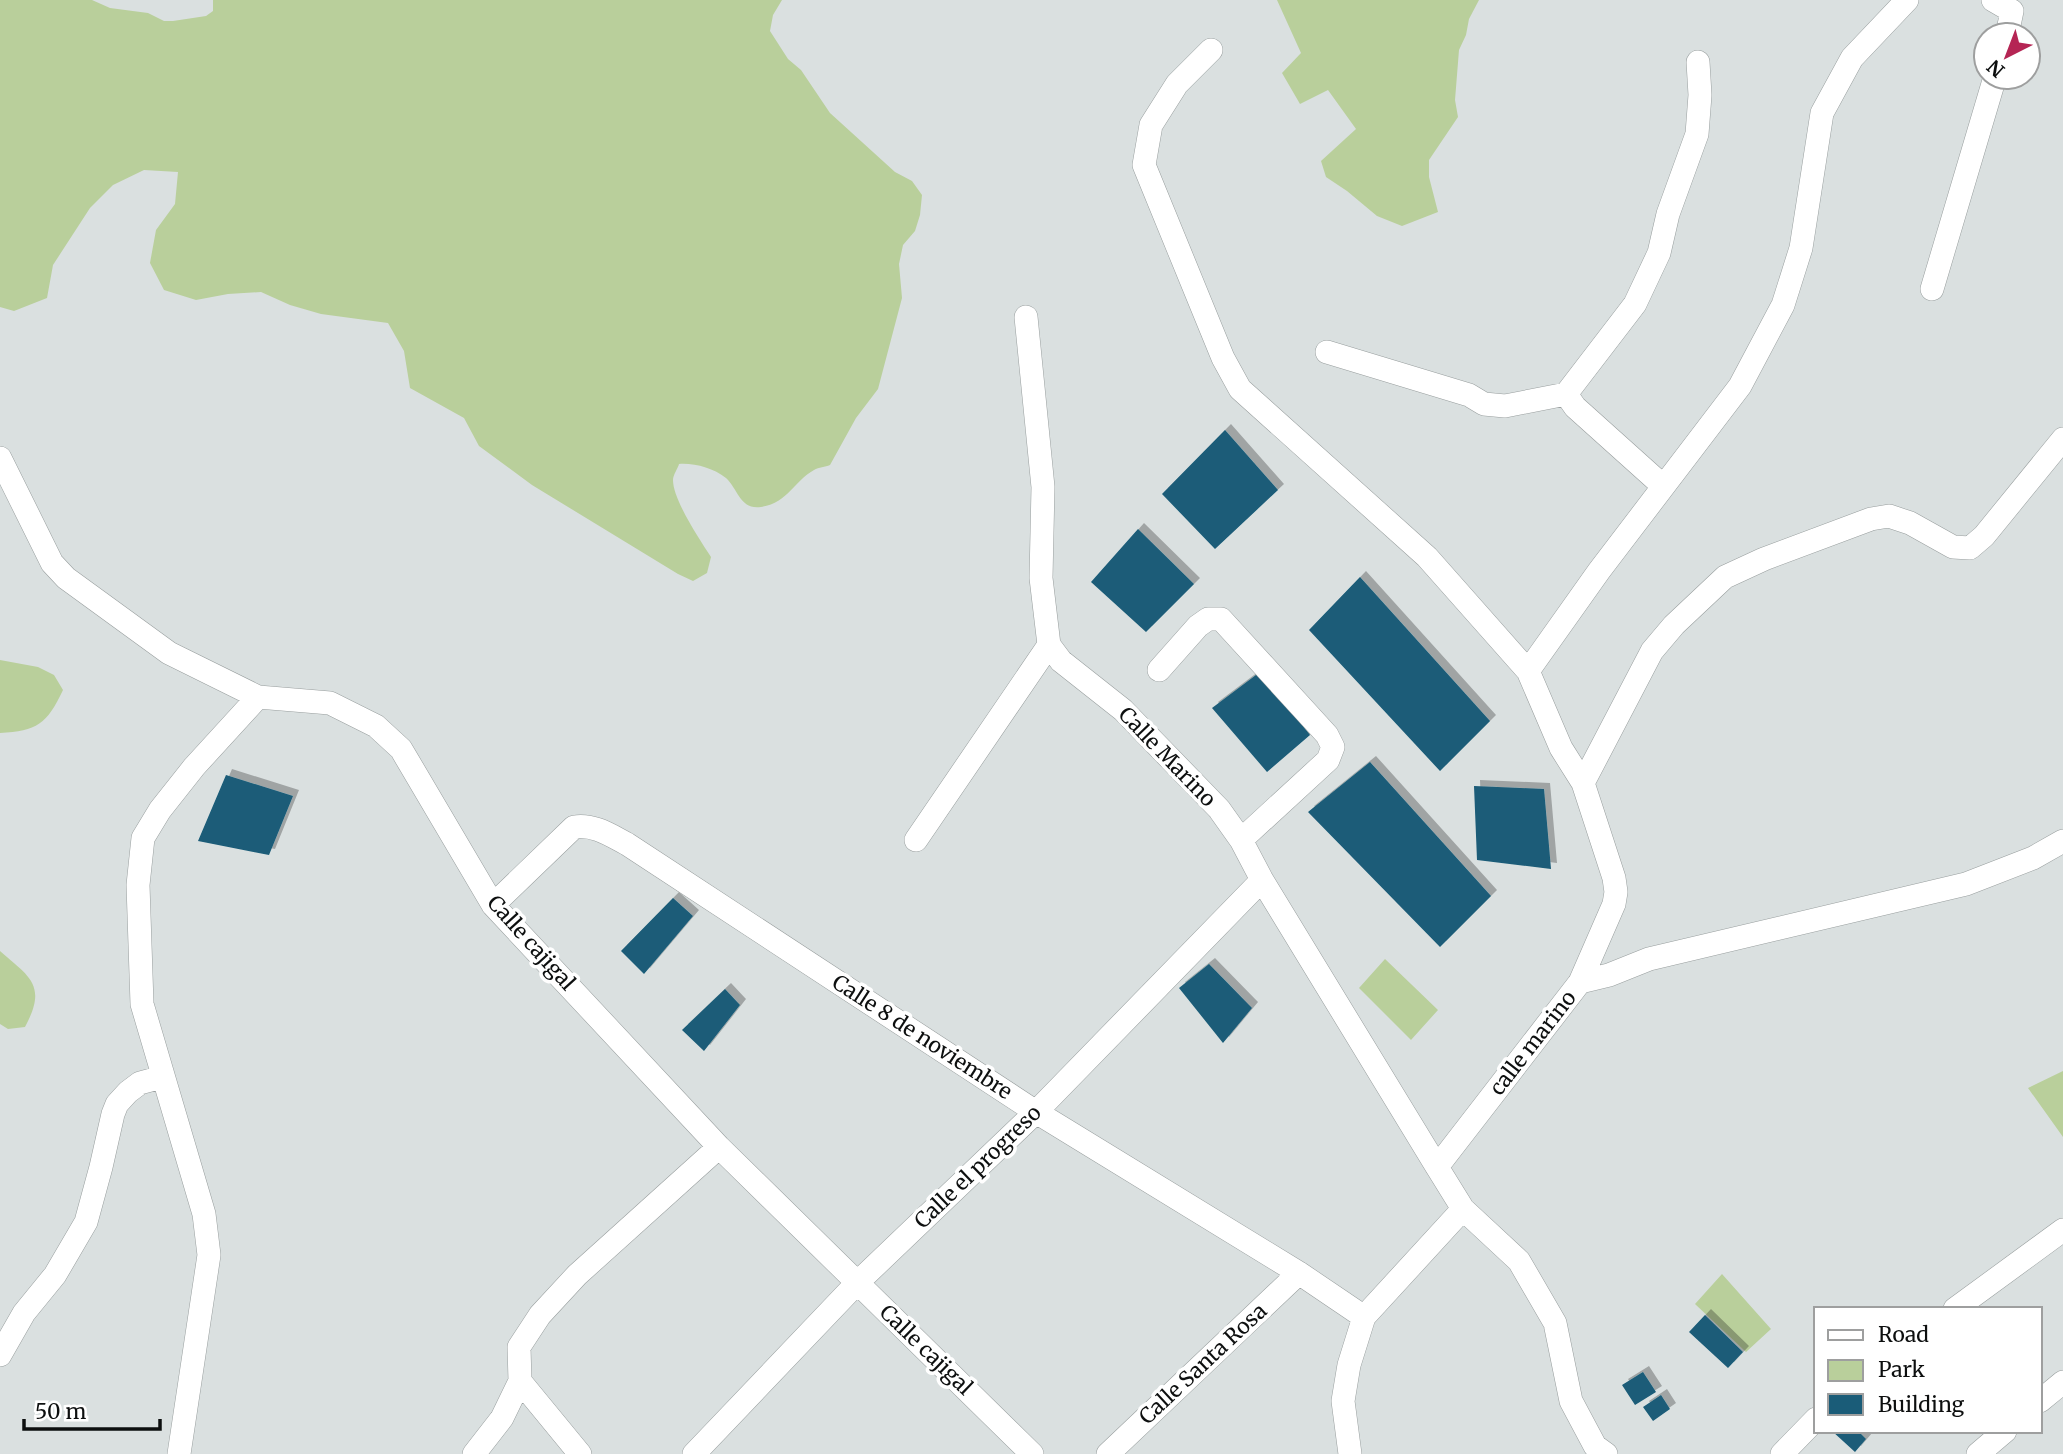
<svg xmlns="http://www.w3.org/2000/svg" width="2063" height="1454" font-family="Merriweather,serif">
  <defs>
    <filter id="shadow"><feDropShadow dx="6" dy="-6" stdDeviation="0" flood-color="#0004"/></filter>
  </defs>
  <rect width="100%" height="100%" fill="#dae0e0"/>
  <path fill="#b9cf9b" d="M0 0H92L110 8 148 13 164 21H173L206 16 213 11V0H782L773 15 770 31 788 59 801 70 830 113 895 172 912 181 922 195 920 215 915 231 903 245 899 264 902 298 878 389 856 418 830 465C825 467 819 467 814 470 794 481 788 503 761 507 740 510 738 489 726 478 713 468 695 463 679 464 678 468 673 475 673 480 673 500 700 540 711 557L707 573 693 581 678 574 532 485 479 446 464 418 410 388 404 351 388 323 321 314 290 305 261 292 228 294 196 300 164 290 150 263 156 230 175 204 178 172 144 170 113 185 90 208 53 265 47 298 14 311 0 307Z
    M1277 0H1479L1469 19 1466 35 1459 50 1455 100 1458 117 1429 160V177L1438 212 1402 226 1377 216 1347 191 1326 177 1321 161 1356 129 1328 90 1300 104 1282 73 1301 53Z
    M0 660 38 667 54 675 63 690C47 724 37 731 0 733Z
    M0 951C29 977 48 984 25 1027L8 1029 0 1024Z
    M1385 959 1438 1010 1411 1040 1359 988Z
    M2063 1071V1137L2028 1088Z
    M1722 1274 1771 1329 1746 1352 1695 1304Z"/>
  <path fill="#1a5c78" filter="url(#shadow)" d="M1225 430 1278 490 1215 549 1162 494Z
    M1138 529 1194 584 1146 632 1091 582Z
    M1360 577 1490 721 1440 771 1309 630Z
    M1260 672 1310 735 1267 772 1212 708Z
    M1370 762 1491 896 1440 947 1308 812Z
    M226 775 293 796 269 855 198 841Z
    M1474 786 1544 789 1551 869 1477 860Z
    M673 898 693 916 644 974 621 951Z
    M1209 964 1252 1008 1223 1043 1179 988Z
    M725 989 740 1005 704 1051 682 1030Z
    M1705 1315 1743 1352 1728 1368 1689 1332Z
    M1643 1372 1656 1392 1635 1405 1622 1385Z
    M1661 1395 1670 1409 1653 1421 1643 1407Z
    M1832 1431H1858L1866 1439 1855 1452Z"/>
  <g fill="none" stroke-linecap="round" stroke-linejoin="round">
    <defs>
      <path id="minor" d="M1993 0 2012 11 2007 35
        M1211 50 1177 84 1151 125 1144 165 1223 358 1240 389 1427 557 1528 671 1561 748 1583 783 1614 878 1616 892 1614 904 1580 982
        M1932 289 1995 77
        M1026 317 1043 487 1041 578 1049 645 1061 661 1123 710 1219 809 1241 840 1262 880 1437 1167
        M1327 352 1469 395 1484 404 1505 406 1566 394
        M0 458 52 563 66 578 169 653 258 697 330 703 376 726 401 749 493 905 719 1147 1032 1454
        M1663 486 1575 407 1566 394 1635 304 1659 253 1668 214 1697 134 1700 95 1698 62
        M1159 670 1198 626 1208 619H1221L1327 735 1333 747 1328 760 1241 840
        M1528 671 1599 571 1740 386 1783 305 1801 248 1822 113 1852 58 1907 0
        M1583 783 1652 651 1674 625 1725 577 1764 559 1871 519 1889 516 1910 523 1953 547 1970 548 1984 536 2063 439
        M916 840 1049 645
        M493 905 574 827C594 824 610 835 627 844L1036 1112 1299 1273 1364 1317
        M1955 1309 2063 1230
        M0 1355 24 1313 55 1275 86 1222 101 1167 113 1114 117 1104 128 1092 140 1083 162 1077
        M520 1381 580 1454
        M2040 1401 2063 1382
        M179 1454 209 1255 204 1214 142 1004 138 885 143 838 160 810 194 767 258 697
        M474 1454 502 1418 520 1381 519 1347 540 1315 577 1275 719 1147
        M694 1454 857 1283 1036 1112 1262 880
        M1108 1454 1299 1273
        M1350 1454 1343 1401 1349 1365 1364 1317 1463 1209
        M1606 1454 1595 1446 1571 1401 1555 1323 1519 1261 1463 1209 1437 1167 1580 982 1609 975 1649 959 1966 884 2033 858 2063 841
        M1782 1454 1816 1419
        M1978 1454 2005 1431"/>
    </defs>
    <use href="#minor" stroke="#989e9e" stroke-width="24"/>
    <use href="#minor" stroke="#fff" stroke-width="23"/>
  </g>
  <g text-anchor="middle" stroke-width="7" stroke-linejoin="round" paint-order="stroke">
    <g font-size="21" fill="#0d0f0f" stroke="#fff">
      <text transform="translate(1167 757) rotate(46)" y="7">Calle Marino</text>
      <text transform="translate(531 943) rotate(48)" y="7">Calle cajigal</text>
      <text transform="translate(922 1037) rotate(33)" y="7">Calle 8 de noviembre</text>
      <text transform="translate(1533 1043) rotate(-52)" y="7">calle marino</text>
      <text transform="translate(978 1167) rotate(-44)" y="7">Calle el progreso</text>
      <text transform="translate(926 1350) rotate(44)" y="7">Calle cajigal</text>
      <text transform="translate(1203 1364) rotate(-43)" y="7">Calle Santa Rosa</text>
    </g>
  </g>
  <rect x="1814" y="1307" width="228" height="126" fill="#ffffff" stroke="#9e9f9f" stroke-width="2"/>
  <rect x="1828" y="1330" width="35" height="10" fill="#ffffff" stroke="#9e9f9f" stroke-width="2"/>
  <text x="1878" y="1342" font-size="21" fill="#0d0f0f">Road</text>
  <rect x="1828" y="1360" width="35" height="21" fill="#b9cf9b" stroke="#9e9f9f" stroke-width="2"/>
  <text x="1878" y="1377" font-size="21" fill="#0d0f0f">Park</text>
  <rect x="1828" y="1394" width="35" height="21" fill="#1a5c78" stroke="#9e9f9f" stroke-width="2"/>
  <text x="1878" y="1412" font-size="21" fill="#0d0f0f">Building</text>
  <g transform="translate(2007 56) rotate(222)"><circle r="33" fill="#ffffff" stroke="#9e9f9f" stroke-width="2"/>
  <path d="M0-5L12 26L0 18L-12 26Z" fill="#b52554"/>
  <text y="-10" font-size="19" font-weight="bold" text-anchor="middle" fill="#0d0f0f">N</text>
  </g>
  <path d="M24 1419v10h136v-10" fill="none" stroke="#0d0f0f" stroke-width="3.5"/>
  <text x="35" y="1419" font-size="21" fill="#0d0f0f" stroke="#ffffff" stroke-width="5" paint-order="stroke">50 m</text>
</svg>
